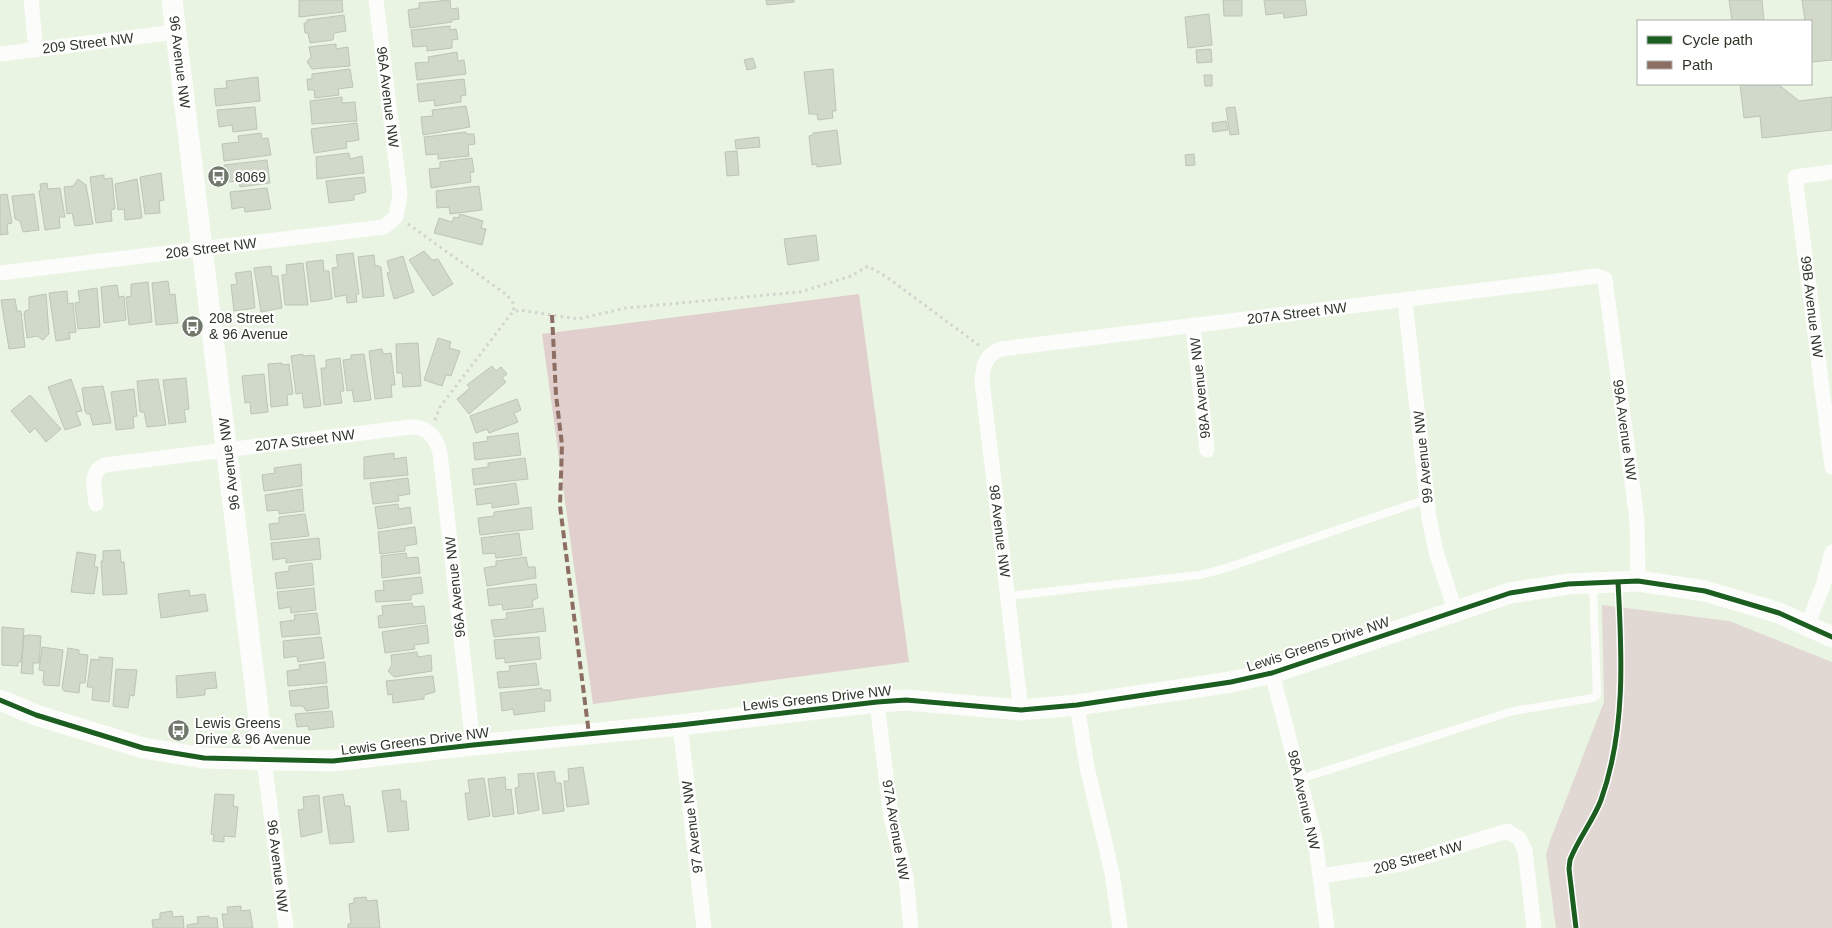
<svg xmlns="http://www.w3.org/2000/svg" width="1832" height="928" font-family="Helvetica,sans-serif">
  <rect width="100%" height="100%" fill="#e9f4e2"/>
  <path fill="#e1d8d3" d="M1602 605 1729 621 1832 662V928H1556L1546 855 1550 841 1604 702Z"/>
  <path fill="#e0cfcd" d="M859 294 909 662 593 704 542 334Z"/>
  <path fill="#d0d9ca" stroke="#bcc5b7" d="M299 0H342L343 12 299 17Z
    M450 0 451 9 458 8 459 19 452 20V22L410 28 408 10 419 8V3Z
    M766 0H794V2L767 5Z
    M1223 0H1242V16H1224Z
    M1264 0H1305L1307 15 1284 18 1283 13 1266 15Z
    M1729 0H1762L1764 21H1732Z
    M1802 0H1832V60L1811 62V21H1805Z
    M1209 14 1212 45 1188 48 1185 17Z
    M344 15 346 31 334 33 333 40 310 43 308 33H305L304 23H307V20Z
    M450 26V30L456 29 458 39 452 40V48L427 51V46L413 47 411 30Z
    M336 44V49L348 47 350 66 312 69 307 62 311 57 309 47Z
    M1211 49 1212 62 1197 63 1196 50Z
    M457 52 458 61 464 60 466 74 417 80 415 63 429 62 428 57Z
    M753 58 756 68 747 70 744 60Z
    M350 69 353 87 338 89 339 95 315 98 314 90H308L307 79H312V74Z
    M833 69 836 111H832L833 118 818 120 817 114H809L804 72Z
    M1204 75H1212V86H1205Z
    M258 77 260 101 216 106 214 89 227 88 226 81Z
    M464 79 466 95 461 96V102L435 106 434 100 419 102 417 84Z
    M1740 84H1778L1799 101 1832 97V130L1762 138 1760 116 1744 118Z
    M342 97V103L355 102 357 121 312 124 310 101Z
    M466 106 470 127 423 135 421 117 433 116 432 110Z
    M255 107 257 129 233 132 232 125 219 127 217 110Z
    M1235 107 1239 134 1230 135 1226 108Z
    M1226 121 1228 130 1213 132 1212 123Z
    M357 123 359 140 346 142 347 148 314 153 311 129Z
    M837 130 841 164 817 167V164L812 165 809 136 813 135V133Z
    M466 132V134H474L475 144 468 145 469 156 438 159V154L426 155 424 137Z
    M261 133 262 139 268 138 271 155 224 161 222 144 239 142 238 136Z
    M759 137 760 147 736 149 735 140Z
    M737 151 739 175 727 176 725 152Z
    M349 153 350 159 362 156 364 173 317 179 316 157Z
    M1194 154 1195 165 1186 166 1185 155Z
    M472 158 474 172H470L471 182 431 188 429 169 440 168V162Z
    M267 160 270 183 240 187 239 181 227 182 224 165Z
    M161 173 164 200 159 201 160 213 145 214 140 177Z
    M104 175V179L112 178 115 209 111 210 112 221 96 223 90 177Z
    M364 177 366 192 354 195V200L329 203 326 181Z
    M78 179 86 185 93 224 75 226 72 213 67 214 64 187 73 186Z
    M137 179 142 218 125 220 124 209 118 210 115 184Z
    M47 183 48 189 60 188 65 217H59L60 228 45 230 39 191 41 190 40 184Z
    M479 186 482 210 450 214 449 207 437 208 436 191Z
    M267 188 271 209 245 212 244 207 232 209 230 192Z
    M7 194 12 223 7 224 8 234 0 235V195Z
    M34 194 39 230 23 232 20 221 15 219 12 196Z
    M460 214 483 221 481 228 486 229 482 245 434 233 439 218 452 222 454 217 458 218Z
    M816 235 819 260 788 265 784 239Z
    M424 251 432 260 438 259 453 284 433 296 409 260Z
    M353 253 359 294H356L357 302 347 303 346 295 335 297 332 268 338 267 336 255Z
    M374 255 375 265 381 267 384 296 363 298 358 257Z
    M403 256 414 292 394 299 387 273 390 272 387 261Z
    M323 260 324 271H329L332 299 311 302 306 262Z
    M303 263 308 305H285L282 275 287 274 286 265Z
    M271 266 272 276H278L282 308 261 312 254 268Z
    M251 271 255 308 234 311 231 285 237 284 235 273Z
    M168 281 170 295 175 294 178 323 156 325 152 283Z
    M148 282 152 322 129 325 126 297 131 296V284Z
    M117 285 119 297 124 296 126 320 104 323 101 287Z
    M97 288 100 327 78 329 75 303 80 302 78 291Z
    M67 291 68 304 73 303 76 332 69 333 70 339 56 341 49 293Z
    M46 294 49 334 43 340 37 336 27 338 24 314 25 311 29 310V297Z
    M15 299 17 311H21L25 347 9 349 1 300Z
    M438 338 451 342 449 348 460 351 451 376 446 375 442 386 424 380Z
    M418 343 421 386 403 387 402 373H397L396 344Z
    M382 349 383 354 391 353 395 385H391L392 397 375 399 369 351Z
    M303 354V356L314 355 321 406 304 408 302 393 296 394 291 356Z
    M364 354 371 400 354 402 352 390 347 391 343 360 351 359V355Z
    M340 358 344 391H340L342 403 324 405 321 368H326V360Z
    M282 363V365L289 364 293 394 287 395 288 405 271 407 268 364Z
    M492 366 496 371 501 367 507 374 502 378 506 382 469 414 457 399 470 388 467 385Z
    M264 374 268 412 251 414 250 402 245 403 242 376Z
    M186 378 189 409 184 410 186 422 169 424 163 380Z
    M71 379 82 411 76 412 81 425 65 430 48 387Z
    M158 379 166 425 147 427 144 412H140L137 381Z
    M103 386 111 423 93 425 90 414H87L85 411 82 388Z
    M134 389 137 416 133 417 134 428 116 430 111 392Z
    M30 395 61 429 46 442 35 428 30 433 11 411Z
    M517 399 521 410 514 413 518 422 489 433 487 429 476 433 470 416Z
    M518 433 521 455 475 460 473 443 488 441 487 437Z
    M394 453V459L406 457 408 475 364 479V457Z
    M525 458 528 479 474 485 472 469 488 467V463Z
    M301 464 302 486 264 491 262 475 275 473 274 468Z
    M408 478 410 494 398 496 399 501 373 504 370 483Z
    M516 483 519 504 492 508V503L477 505 475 489Z
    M302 489 304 511 279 514V510L267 511 265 495Z
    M398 504 399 509 410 507 412 523 378 529 375 507Z
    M531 507 533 529 480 535 478 518 494 516V512Z
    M305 514 309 536 271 540 269 524 279 523V517Z
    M415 527 417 544 405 546V551L380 554 378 532Z
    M519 533 522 555 496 558 495 553 483 554 481 538Z
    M319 538 321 559 286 563V558L273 560 271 543Z
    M120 550 121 562H124L127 594 103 595 101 561H103V551Z
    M77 552 96 555 94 567H98L94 594 71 592Z
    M406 553 407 558 418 557 420 573 382 578 381 556Z
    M526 557 528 567H535L536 578 487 586 484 568 496 566V561Z
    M312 563 314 585 277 589 275 573 289 571V566Z
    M421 577 423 593 411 595V600L376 602 375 591 384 590 383 581Z
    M536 584 538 598 532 601 533 607 503 610 502 604 489 606 487 589Z
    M314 588 316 610 291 613 290 607 279 609 277 592Z
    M189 590 190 596 205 594 208 611 161 618 158 594Z
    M412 603 413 607 424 606 426 623 379 628 378 616 383 615 382 606Z
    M543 608 546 631 494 637 491 620 507 619 506 613Z
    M317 613 320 634 282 637 280 622 295 620 294 615Z
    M427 625 429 643 414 645 415 649 385 653 382 632Z
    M2 627 24 629 21 662H18V666L2 665Z
    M29 635 41 636 39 663H33V674L21 673 24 636Z
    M321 637 324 658 298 662 297 656 284 658 283 641Z
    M539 637 541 659 505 663V658L496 659 494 640Z
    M42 647 63 650 59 686 44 685 43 682 44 671 39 670Z
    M68 648 79 650V654L88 655 85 683H80L79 693 64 691 62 688Z
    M417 652 418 657 431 655 432 671 394 677 388 671 392 665 391 655Z
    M99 657 113 658 109 702 92 700 93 687H87L91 659 99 660Z
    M325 662 327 683 288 686 287 671 300 669 299 665Z
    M536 663 539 685 499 688 497 672 510 671 509 666Z
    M116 669 137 670 134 696 130 695 128 708 113 706Z
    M215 672 217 688 205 689V695L177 698 176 676Z
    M433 676 435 692 424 695V699L393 703 392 694 388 695 386 681Z
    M327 686 329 708 306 711 303 706H291L289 691Z
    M542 688V690H550L551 701H544L545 711 514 715 513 709 502 711 500 693Z
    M332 711 334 727 309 730 308 726 297 727 295 714Z
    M583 767 589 804 567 807 564 781H569L568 769Z
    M554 771 556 783H561L564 811 543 814 537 773Z
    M534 773 539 810 518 814 515 788 519 787 518 774Z
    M505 777 506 790 511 789 514 814 493 817 488 779Z
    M484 778 490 816 468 820 465 793H470L468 780Z
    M400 789 401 801H406L409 830 388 832 382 791Z
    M215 794 234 795 233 806 238 807 235 837 224 836V842L213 841 214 835 211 834Z
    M343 794 345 806H350L354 842 330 844 323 797Z
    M319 795 322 832 301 837 298 810 304 809 303 797Z
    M366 897 367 901 377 900 380 928H348V924H351L349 904 354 903V898Z
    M241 906V911L250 910 253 928H224L222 914H228L227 907Z
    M172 911 173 917 183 916 184 928H153L152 920 160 919V913Z
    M209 916V918H217L218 928H187V925L198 923 197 917Z"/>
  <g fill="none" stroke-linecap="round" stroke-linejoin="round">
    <path stroke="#d2d5cf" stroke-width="3" stroke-dasharray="2.5 4" stroke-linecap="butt" d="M408 224 507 295 513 303 514 311
      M435 420 440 407 511 314 519 310 578 319 626 308 800 292 851 276 868 266 888 278 980 346"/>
    <path stroke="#fcfdfb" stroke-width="8" d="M1008 596 1199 575 1223 569 1427 499
      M1300 779 1513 711 1593 698 1597 695 1593 584"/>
    <path stroke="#fcfdfb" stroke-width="15" d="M31 0 36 50
      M0 54 176 32
      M1832 172 1795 177 1832 467
      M0 273 384 227 396 217 400 194 376 0
      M1405 300 1429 518 1436 552 1455 610
      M1193 326 1207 450
      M96 504C95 489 88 472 105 465L411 427C428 427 436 437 440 453L473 745
      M1807 625 1823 586 1832 552
      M1272 673 1315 839 1327 928
      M877 702 891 818 906 877 911 928
      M1077 705 1087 767 1112 873 1120 928
      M1021 710 982 381C983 366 985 355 1001 349L1597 276 1605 279 1637 520 1638 581
      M680 725 704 928
      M264 760 286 928
      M1320 876 1401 864 1507 831 1519 838 1525 850 1534 928"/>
    <path stroke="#fcfdfb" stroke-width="21" d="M172 0 264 760
      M0 700 36 715 143 748 204 758 333 761 473 745 680 725 877 702 906 700 1021 710 1077 705 1231 682 1272 673 1510 593 1568 584 1638 581 1705 591 1779 613 1832 637"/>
    <path stroke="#8d6e63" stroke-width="4" stroke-dasharray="8 4" stroke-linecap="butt" d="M552 315 556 395 562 445 560 506 589 734"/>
    <defs>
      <path id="cycleway" d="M0 700 36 715 143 748 204 758 333 761 473 745 680 725 877 702 906 700 1021 710 1077 705 1231 682 1272 673 1510 593 1568 584 1638 581 1705 591 1779 613 1832 637
        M1576 928 1569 869 1570 860C1578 839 1593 821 1601 800 1626 730 1622 654 1618 582"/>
    </defs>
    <use href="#cycleway" stroke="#fff" stroke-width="8"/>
    <use href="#cycleway" stroke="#1b5e20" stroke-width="5"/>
  </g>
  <defs>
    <symbol id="bus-disc" viewBox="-11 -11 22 22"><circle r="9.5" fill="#6f786a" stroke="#fff"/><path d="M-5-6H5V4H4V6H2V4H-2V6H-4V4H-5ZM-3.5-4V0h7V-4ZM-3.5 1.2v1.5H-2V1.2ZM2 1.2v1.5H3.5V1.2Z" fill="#fff"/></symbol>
  </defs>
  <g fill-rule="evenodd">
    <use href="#bus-disc" x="206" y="164" width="25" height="25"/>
    <use href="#bus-disc" x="180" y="314" width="25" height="25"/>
    <use href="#bus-disc" x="166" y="718" width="25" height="25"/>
  </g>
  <g text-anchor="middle" stroke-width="4.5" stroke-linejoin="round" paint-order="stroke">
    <g font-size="14" fill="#2e3629" stroke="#fff">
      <text transform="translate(88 43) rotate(-7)" y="5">209 Street NW</text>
      <text transform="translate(180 62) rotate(83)" y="5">96 Avenue NW</text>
      <text transform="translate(388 97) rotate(83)" y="5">96A Avenue NW</text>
      <text transform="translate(211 248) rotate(-7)" y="5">208 Street NW</text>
      <text transform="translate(1812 307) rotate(83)" y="5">99B Avenue NW</text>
      <text transform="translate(1297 313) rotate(-7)" y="5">207A Street NW</text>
      <text transform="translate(1200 388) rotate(-96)" y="5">98A Avenue NW</text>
      <text transform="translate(1625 430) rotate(82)" y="5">99A Avenue NW</text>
      <text transform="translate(305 440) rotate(-7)" y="5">207A Street NW</text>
      <text transform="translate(1423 457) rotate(-96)" y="5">99 Avenue NW</text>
      <text transform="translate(229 464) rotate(-97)" y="5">96 Avenue NW</text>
      <text transform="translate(1000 531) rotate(83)" y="5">98 Avenue NW</text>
      <text transform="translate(455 587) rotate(-96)" y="5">96A Avenue NW</text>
      <text transform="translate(1318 644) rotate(-18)" y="5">Lewis Greens Drive NW</text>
      <text transform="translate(817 698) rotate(-6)" y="5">Lewis Greens Drive NW</text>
      <text transform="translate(415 741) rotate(-7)" y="5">Lewis Greens Drive NW</text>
      <text transform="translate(1304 800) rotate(77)" y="5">98A Avenue NW</text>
      <text transform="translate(692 827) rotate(-97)" y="5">97 Avenue NW</text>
      <text transform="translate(896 830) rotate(80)" y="5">97A Avenue NW</text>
      <text transform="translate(1418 857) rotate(-15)" y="5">208 Street NW</text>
      <text transform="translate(278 866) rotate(83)" y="5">96 Avenue NW</text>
    </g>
    <g font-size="14" fill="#2e3629" stroke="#fff" text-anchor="start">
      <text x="235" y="182">8069</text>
      <text x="209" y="323">208 Street<tspan x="209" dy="16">&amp; 96 Avenue</tspan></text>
      <text x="195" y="728">Lewis Greens<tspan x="195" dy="16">Drive &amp; 96 Avenue</tspan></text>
    </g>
  </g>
  <rect x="1637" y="20" width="175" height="65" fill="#ffffff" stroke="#abafa9"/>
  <rect x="1647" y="36" width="25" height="8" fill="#1b5e20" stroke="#abafa9"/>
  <text x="1682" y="45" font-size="15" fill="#2e3629">Cycle path</text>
  <rect x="1647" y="61" width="25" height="8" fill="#8d6e63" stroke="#abafa9"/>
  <text x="1682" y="70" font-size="15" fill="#2e3629">Path</text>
</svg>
